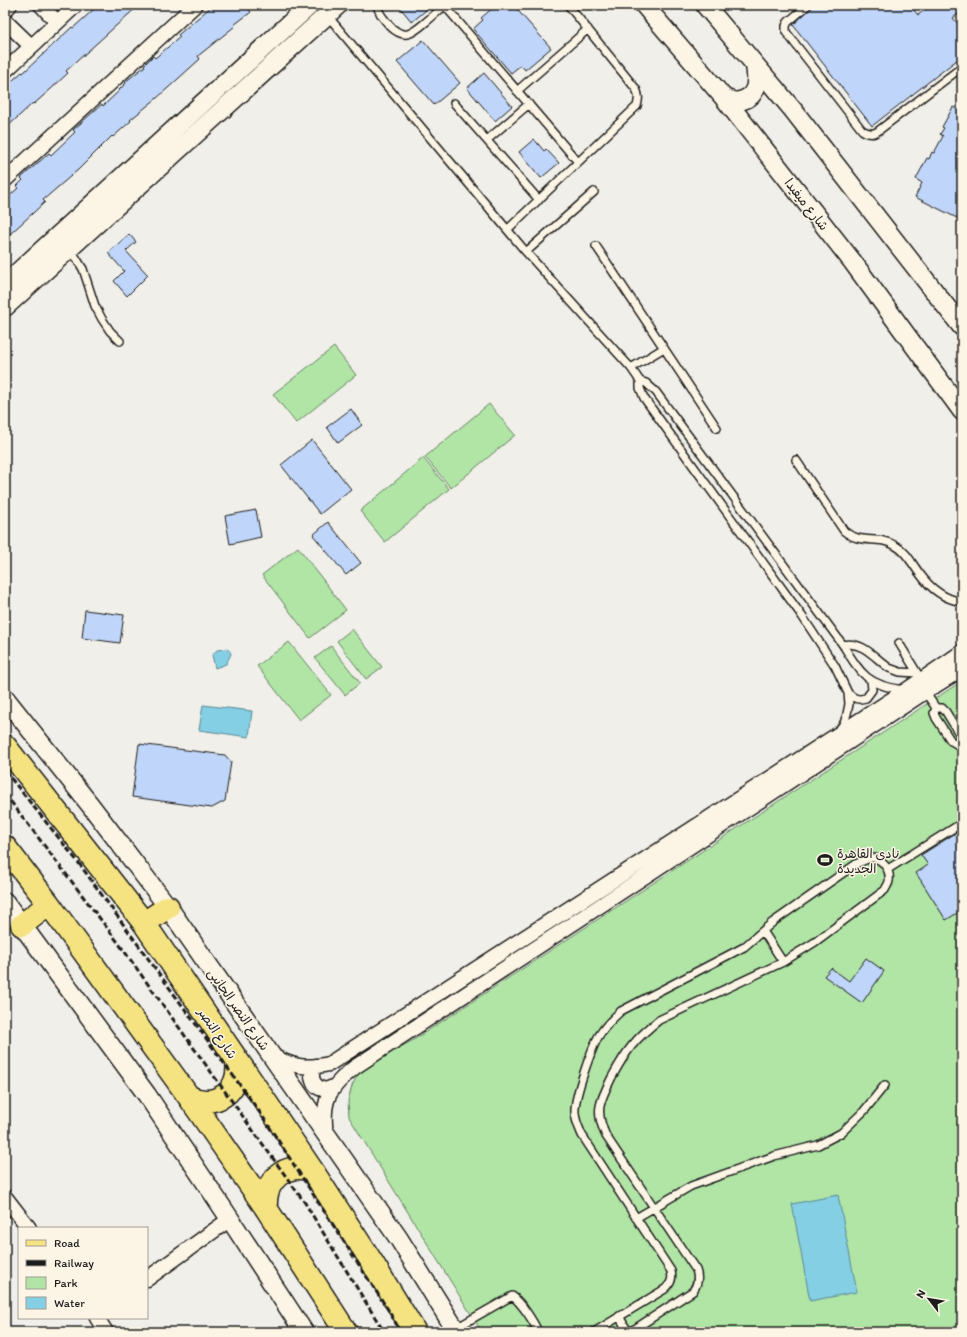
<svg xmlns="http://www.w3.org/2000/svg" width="967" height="1337" font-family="Itim,'Playpen Sans Arabic',sans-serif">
  <rect width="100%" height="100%" fill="#f0efe9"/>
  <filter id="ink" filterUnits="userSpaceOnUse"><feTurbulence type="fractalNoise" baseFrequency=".025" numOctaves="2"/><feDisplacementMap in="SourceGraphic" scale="8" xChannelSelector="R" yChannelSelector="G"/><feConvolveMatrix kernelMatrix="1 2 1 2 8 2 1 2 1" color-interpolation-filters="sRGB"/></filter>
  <g filter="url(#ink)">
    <path fill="#b0e5a6" stroke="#668061" d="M334 347 356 375 296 423 273 394Z
      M489 404 515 435 451 488 425 457Z
      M423 458 449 489 385 542 360 511Z
      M298 547 346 610 310 638 262 575Z
      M352 629 382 667 366 679 337 641Z
      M289 642 331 695 299 720 257 666Z
      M331 646 360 683 345 695 315 658Z
      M962 681V1332H482L349 1117 348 1101 352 1086 360 1070 415 1039Z"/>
    <path fill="#84cfe4" stroke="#5a8794" d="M224 649C228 649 230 650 231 654L226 664 215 668 212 655 217 650Z
      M203 705 252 711 249 737 199 730Z
      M838 1195 857 1292 810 1301 792 1204Z"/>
    <path fill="#bfd5f9" stroke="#1c1c1c" d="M89 5H139L66 71 68 73 51 89 34 104 33 103 5 129V87L22 72 23 73 72 27 73 28 93 10Z
      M213 5H245L251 12 234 25 235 26 198 56 200 59 157 98 130 120 131 121 113 137 112 136 79 169 43 200 45 202 10 234 5 229V200L18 188 17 186 23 180 21 178 49 153 51 155 75 132 73 130 92 113 102 104 103 106 120 90H119L126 83 125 82 145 66 144 65 153 56 155 58 180 37 178 35Z
      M398 5H432L412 22Z
      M496 5H513L551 48 525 70 521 65 511 73 473 29 483 20 481 18Z
      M814 5H910L918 15 931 5H962V11L953 18 962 29V56L872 126 793 25Z
      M423 40 460 83 434 105 397 62Z
      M484 73 512 106 495 121 467 88Z
      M953 107 962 112V208L957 218 915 197 922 183 916 179 927 158 929 159 932 152 934 153 943 136 940 134 944 128 942 127Z
      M534 139 544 151 546 149 559 163 541 178 519 152Z
      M129 234 136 242 126 251 148 275 127 296 114 281 124 271 108 253Z
      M351 409 362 425 338 443 327 427Z
      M312 440 351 489 320 514 281 465Z
      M256 510 261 537 230 544 225 516Z
      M328 522 361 563 346 575 313 535Z
      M85 610 124 615 120 643 82 638Z
      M139 744 225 755 231 762 225 801 212 808 132 797Z
      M962 829V910L946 920 916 873 928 865 921 855Z
      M866 958 884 971 862 1003 824 976 831 968 849 981Z"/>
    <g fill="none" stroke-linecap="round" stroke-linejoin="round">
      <defs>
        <path id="service" d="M377 5C379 14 384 19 390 26 405 41 413 33 427 21 433 16 439 10 446 5
          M808 5 788 22 786 26V32L862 130C868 134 873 135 878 131L962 67
          M445 6 578 162
          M327 15 526 252 631 368 640 381 646 383 656 392 843 645C861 674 867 685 903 690
          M517 91 588 29
          M454 103 539 200
          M487 140 529 104
          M508 229 637 106C639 99 639 95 636 89L568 5
          M596 246 717 428
          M70 248 83 269 95 306 102 319 110 331 120 341
          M526 252 594 192
          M631 368 664 348
          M640 381V388L644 398 802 616 835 666 848 693 849 704 847 714 844 723 839 730
          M796 460 844 531C862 546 877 534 896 546 907 552 912 564 920 574 930 588 944 599 962 602
          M899 643 919 676
          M843 645C862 640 875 658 889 668L900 672 917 673
          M925 692 936 708
          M848 693C854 699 858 700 866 698L872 690 871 680
          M960 746 961 739 960 735 946 712 942 708H936L934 713 936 718 951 741 960 746 962 750
          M888 869 962 823
          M763 931 783 962
          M636 1218 691 1186 774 1156 818 1145 841 1133 864 1111 885 1085
          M619 1316 628 1332
          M456 1328 512 1296C521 1302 534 1322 538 1332
          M594 1332 665 1289C671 1284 673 1279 671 1271L582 1135C579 1128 575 1120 575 1112 574 1098 592 1046 600 1034 606 1025 613 1018 621 1011L744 947 773 922 856 864C861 862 866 859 871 858 882 857 891 871 889 881 889 884 886 887 885 890L815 942 783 962 659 1020C635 1039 626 1051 612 1077 607 1087 602 1096 600 1106 598 1117 602 1127 606 1136L696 1270C699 1278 698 1284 693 1291L630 1332"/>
        <path id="minor" d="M41 5 57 22
          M5 10 10 5
          M5 21 31 46
          M5 71 76 5
          M5 180 195 5
          M271 1055C292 1067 305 1069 329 1064L905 691 962 652
          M316 1066C305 1078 319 1096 333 1087
          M326 1134C321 1100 329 1088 355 1067L925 692 962 669
          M5 1197 29 1228
          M147 1279 230 1219
          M97 1318 106 1332"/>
        <path id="tertiary" d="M644 5 724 98 852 261 962 411
          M705 5 793 110 962 327
          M724 98C731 101 736 103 743 100 759 95 757 78 755 65
          M5 284 310 5
          M5 307 338 5
          M5 698 91 806 168 907 399 1239 457 1332
          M5 902 147 1095 230 1219 304 1332"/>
        <path id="primary" d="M5 746 144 923 312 1170 370 1259 415 1332
          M5 847 49 904 189 1097 266 1208 346 1332
          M144 923 168 907
          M22 925 49 904
          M189 1097C217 1109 241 1091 237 1061
          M266 1208C264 1180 285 1162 312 1170"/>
      </defs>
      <use href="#service" stroke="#1c1c1c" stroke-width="10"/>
      <use href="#minor" stroke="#1c1c1c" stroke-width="17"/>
      <use href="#tertiary" stroke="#1c1c1c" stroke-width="21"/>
      <use href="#primary" stroke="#1c1c1c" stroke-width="25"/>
      <use href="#service" stroke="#fcf5e5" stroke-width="7"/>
      <use href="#minor" stroke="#fcf5e5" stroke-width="14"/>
      <use href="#tertiary" stroke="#fcf5e5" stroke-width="18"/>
      <use href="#primary" stroke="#f5e382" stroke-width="22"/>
      <path stroke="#1c1c1c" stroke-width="3" stroke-dasharray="6 3" stroke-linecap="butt" d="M5 771 78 862 261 1114 387 1308 401 1332
        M5 794 117 941 305 1203 384 1332"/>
    </g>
  </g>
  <defs>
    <symbol id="stadium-bare" viewBox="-9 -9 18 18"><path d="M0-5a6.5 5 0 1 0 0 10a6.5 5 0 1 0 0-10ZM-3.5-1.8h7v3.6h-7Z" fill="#1c1c1c" stroke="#fcf5e5" stroke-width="2.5" paint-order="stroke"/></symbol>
  </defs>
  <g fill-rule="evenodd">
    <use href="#stadium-bare" x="814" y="849" width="22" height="22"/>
  </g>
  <g text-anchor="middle" stroke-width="3" stroke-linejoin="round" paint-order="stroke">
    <g font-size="13" fill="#1c1c1c" stroke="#fcf5e5">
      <text transform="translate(807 204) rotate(52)" y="5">شارع ميفيدا</text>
      <text transform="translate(239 1009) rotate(55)" y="5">شارع النصر الجانبى</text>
      <text transform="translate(218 1033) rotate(56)" y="5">شارع النصر</text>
    </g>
    <g font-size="13" fill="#1c1c1c" stroke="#fcf5e5" text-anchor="start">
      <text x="837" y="858">نادى القاهرة<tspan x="837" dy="15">الجديدة</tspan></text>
    </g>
  </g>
  <rect width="967" height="1337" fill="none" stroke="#fcf5e5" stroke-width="20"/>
  <rect x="10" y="10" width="947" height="1317" fill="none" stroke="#1c1c1c" stroke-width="1.5" filter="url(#ink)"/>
  <rect x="18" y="1227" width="130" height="92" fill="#fcf5e5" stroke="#a29e95"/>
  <rect x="26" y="1240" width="20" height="6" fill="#f5e382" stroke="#a29e95"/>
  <text x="54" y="1247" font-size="12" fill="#1c1c1c">Road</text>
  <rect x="26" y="1260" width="20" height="6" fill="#1c1c1c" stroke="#a29e95"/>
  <text x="54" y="1267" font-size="12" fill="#1c1c1c">Railway</text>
  <rect x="26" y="1277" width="20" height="12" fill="#b0e5a6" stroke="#a29e95"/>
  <text x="54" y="1287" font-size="12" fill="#1c1c1c">Park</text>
  <rect x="26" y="1297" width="20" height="12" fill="#84cfe4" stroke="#a29e95"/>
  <text x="54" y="1307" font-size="12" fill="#1c1c1c">Water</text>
  <g transform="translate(929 1299) rotate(301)" stroke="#fcf5e5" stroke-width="3" paint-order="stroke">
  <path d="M0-3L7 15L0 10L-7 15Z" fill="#1c1c1c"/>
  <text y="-6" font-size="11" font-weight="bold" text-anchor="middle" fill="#1c1c1c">N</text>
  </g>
</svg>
